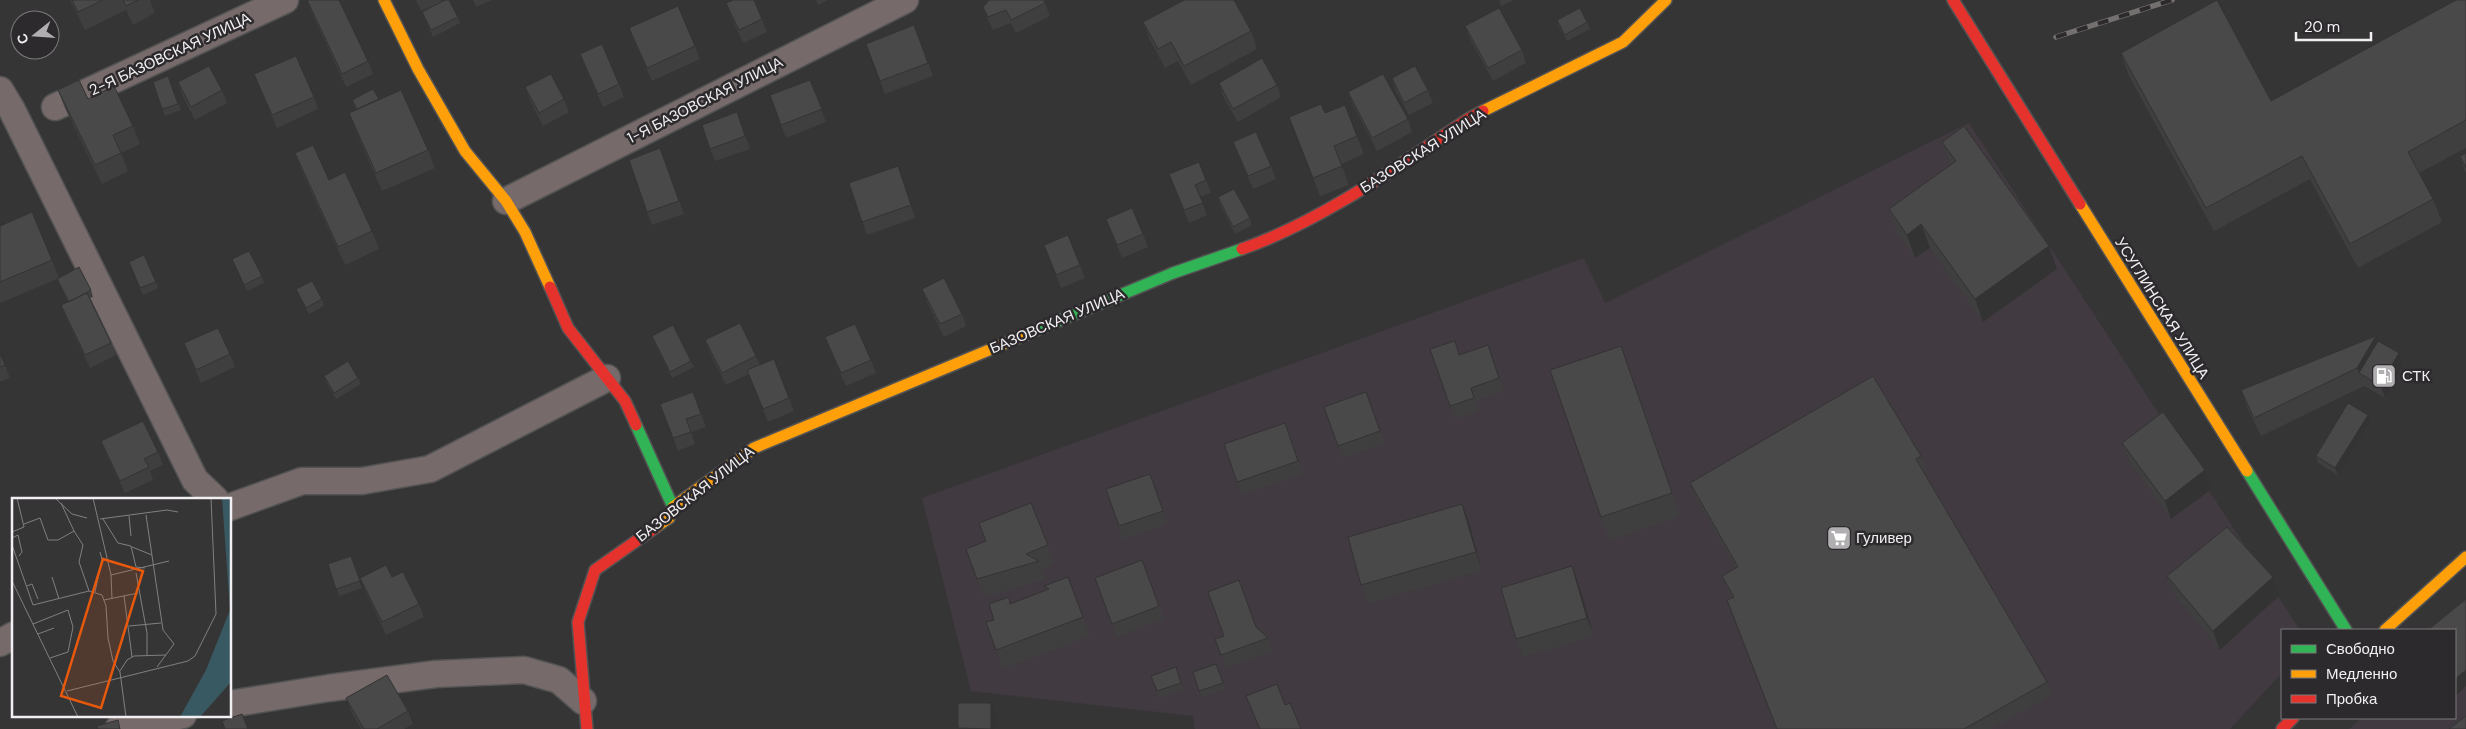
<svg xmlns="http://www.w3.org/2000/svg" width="2466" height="729" font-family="'DM Sans',sans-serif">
  <rect width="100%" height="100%" fill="#363536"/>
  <path fill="#413a41" d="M1969 123 2300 630H2282V673L2230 729H1195L1193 716 971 691 922 498 1584 258 1605 303Z
    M2466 622V729H2349L2361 718H2455V632Z"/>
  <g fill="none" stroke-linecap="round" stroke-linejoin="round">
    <defs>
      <path id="street" d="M0 90 12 110 195 480 215 499
        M55 107 285 0
        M506 201 905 0
        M230 507 302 481H362L430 469 607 378
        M0 643 14 635
        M230 704 329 688 436 674 524 670 559 680 583 701
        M118 729 183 715"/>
      <path id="fast" d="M1032 332 1173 273 1242 249
        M636 425 673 507
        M2247 471 2346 630"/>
      <path id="slow" d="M384 0 418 69 465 151 506 201 525 232 550 287
        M1483 111 1623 42 1666 0
        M2080 204 2247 471
        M656 527 669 518 673 507 754 448 1032 332
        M2385 630 2466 557"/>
      <path id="jam" d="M1953 0 2080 204
        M1242 249C1324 220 1396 167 1468 119L1483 111
        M550 287 568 328 625 401 636 425
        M587 729 578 622 595 570 656 527
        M2282 729 2293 718"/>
    </defs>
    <use href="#street" stroke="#545354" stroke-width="29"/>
    <use href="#fast" stroke="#545354" stroke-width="14"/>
    <use href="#slow" stroke="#545354" stroke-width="14"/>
    <use href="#jam" stroke="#545354" stroke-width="14"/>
    <use href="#street" stroke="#766b6a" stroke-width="26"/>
    <use href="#fast" stroke="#30b455" stroke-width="11"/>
    <use href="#slow" stroke="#ff9f0a" stroke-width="11"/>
    <use href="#jam" stroke="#e5322d" stroke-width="11"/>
    <defs>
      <path id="rail" d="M2056 37 2172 0"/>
    </defs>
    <use href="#rail" stroke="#757070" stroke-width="5.5"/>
    <use href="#rail" stroke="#2d2a2d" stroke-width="4" stroke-dasharray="11" stroke-linecap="butt"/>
  </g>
  <path fill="#403f3f" d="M70 0H150L155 13 133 25 126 10 85 30Z
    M307 0 368 61 373 74 346 87 311 11Z
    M416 0H441L458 17 460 23 433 37 422 12 433 6 421 11Z
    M473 0H492L476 7Z
    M816 0H828L818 5Z
    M1499 0H1514L1501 6Z
    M2466 0V148L2419 173 2433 199 2442 222 2358 268 2310 179 2214 231 2129 76 2121 53 2271 101Z
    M726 3 762 19 767 32 743 43 731 16Z
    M1045 3 1050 16 1016 33 1011 23 993 30 988 20 983 7Z
    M1557 20 1587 22 1590 29 1567 41 1559 27Z
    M1143 22 1251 31 1257 49 1191 85 1178 61 1165 68 1150 40Z
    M914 25 933 76 885 94 866 44Z
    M1465 26 1522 50 1526 63 1493 81 1470 39Z
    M629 28 695 46 700 59 652 81 634 41Z
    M580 54 619 84 624 97 603 107 585 67Z
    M254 74 314 97 318 109 277 128 259 87Z
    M168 76 181 110 165 116 153 82Z
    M1392 78 1428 90 1433 103 1409 115 1396 91Z
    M810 80 826 122 786 138 770 95Z
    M178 82 222 90 227 103 195 120 182 95Z
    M1219 83 1277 85 1281 97 1238 122 1223 96Z
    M525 87 564 99 569 112 543 126 530 100Z
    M58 90 88 99 133 126 140 144 121 153 128 171 102 184 65 108Z
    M1348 92 1408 119 1412 132 1377 151 1353 105Z
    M379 99 428 150 435 168 382 191 356 131 349 113 356 110 352 100Z
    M737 112 750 149 715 161 710 149Z
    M1325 113 1357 136 1364 154 1341 164 1349 185 1320 196 1289 117Z
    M1233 142 1271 166 1276 179 1253 189 1238 155Z
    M1942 142 2057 269 1983 322 1930 248 1915 258 1897 232 1889 209 1951 165Z
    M660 148 684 214 652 225 647 212Z
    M295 153 329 180 372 231 379 249 345 265 302 172Z
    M2466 153V174L2460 156Z
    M898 166 915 218 867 235 849 183Z
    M1169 174 1206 180 1211 193 1200 197 1207 215 1189 223Z
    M1218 197 1250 218 1252 225 1235 234 1220 204Z
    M1106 219 1143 234 1148 247 1122 258Z
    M0 226 52 260 59 278 91 290 93 297 90 298 111 343 116 355 90 368 66 318 61 305 68 302 57 279 0 303Z
    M1044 245 1080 265 1085 278 1061 288Z
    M232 259 262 276 264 283 247 291Z
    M129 262 156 282 158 288 143 295Z
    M296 289 322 299 324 306 309 314 299 296Z
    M922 289 962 314 966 326 944 337 927 302Z
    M652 336 691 361 694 367 672 378 654 342Z
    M825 337 871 360 876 373 846 386 830 350Z
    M705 340 756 356 760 365 789 398 794 411 768 422 749 374 726 385 710 353Z
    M2378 341 2399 353 2403 366 2385 398 2364 386 2261 436 2248 409 2241 390Z
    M184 343 230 354 235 367 201 383 189 356Z
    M1488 345 1504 391 1475 401 1479 411 1455 419 1430 349 1460 355Z
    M0 353 10 378 0 382Z
    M1629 369 1680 516 1610 541 1601 517Z
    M324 376 358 378 361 384 336 399 326 382Z
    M693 392 706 427 691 432 695 444 678 451 660 404Z
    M1366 392 1385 443 1343 458 1324 407Z
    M2370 422 2338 475 2318 463 2316 456Z
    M1285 423 1303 474 1242 495 1237 482Z
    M101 441 158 452 163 465 150 471 153 480 125 493 106 454Z
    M2122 443 2212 489 2171 519 2129 461Z
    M1921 456 1926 469 1923 471 2047 682 2052 695 1991 729H1776L1732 598 1727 588 1722 576 1736 568 1695 496 1690 483Z
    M1150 474 1167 524 1123 539 1106 489Z
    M1469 522 1482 571 1368 603 1361 585Z
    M1048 545 1054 564 1042 569 1046 579 984 597 966 549Z
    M351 556 362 588 339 596 328 564Z
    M1142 560 1164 619 1117 637 1095 578Z
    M1572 566 1579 585 1594 636 1523 657 1516 639Z
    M2167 576 2273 577 2280 595 2220 650 2174 594Z
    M1068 577 1090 636 1003 669 986 622 994 620 1009 597 1011 604 1045 590 1044 586Z
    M360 578 419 604 424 617 386 635 365 590Z
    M1256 627 1268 638 1273 651 1226 668 1215 639Z
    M1216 664 1225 689 1202 697 1193 672Z
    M1176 667 1184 690 1159 698 1151 676Z
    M346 698 408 711 413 724 404 729H361L351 711Z"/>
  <path fill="#343333" d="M1921 224 1930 248 1915 258 1907 235Z
    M2049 246 2057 269 1983 322 1975 299Z
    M2376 336 2383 354 2359 373 2357 368Z
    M2399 353 2403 366 2385 398 2380 385Z
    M2368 415 2370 422 2338 475 2335 468Z
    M2205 470 2212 489 2171 519 2165 501Z
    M1462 504 1469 522 1482 571 1476 552Z
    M1572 566 1579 585 1594 636 1587 618Z
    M2273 577 2280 595 2220 650 2213 631Z
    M2466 670V686L2455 696V679Z
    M991 703 996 716 995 729H991Z"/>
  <path fill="#4a4949" stroke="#343333" d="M72 0H103L78 12Z
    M123 0H138L126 6Z
    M307 0H339L368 61 342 74Z
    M445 0H449L458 17 431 30 422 12Z
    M733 0H754L762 19 739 30 726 3Z
    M989 0H1044L1045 3 1011 20 1006 10 988 17 983 7Z
    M1184 0H1234L1251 31 1184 66 1171 42 1158 49 1143 22Z
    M2217 0 2271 101 2456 0H2466V120L2408 152 2433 199 2350 244 2302 156 2206 208 2121 53Z
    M678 6 695 46 647 68 629 28Z
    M1499 8 1522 50 1488 68 1465 26Z
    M1580 8 1587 22 1565 35 1557 20Z
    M914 25 928 63 880 81 866 44Z
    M602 44 619 84 598 94 580 54Z
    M296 56 314 97 272 115 254 74Z
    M1262 58 1277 85 1233 109 1219 83Z
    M209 66 222 90 191 107 178 82Z
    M1415 66 1428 90 1404 103 1392 78Z
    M551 74 564 99 539 113 525 87Z
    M1383 74 1408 119 1372 138 1348 92Z
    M168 76 178 104 162 109 153 82Z
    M79 80 88 99 114 86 133 126 113 135 121 153 95 165 58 90Z
    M810 80 822 109 781 125 770 95Z
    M373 89 379 99 357 109 352 100Z
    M401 90 428 150 376 173 349 113Z
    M1321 104 1325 113 1345 105 1357 136 1334 146 1342 166 1313 178 1289 117Z
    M737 112 745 136 710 149 702 125Z
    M1964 126 2049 246 1975 299 1921 224 1907 235 1889 209 1956 161 1942 142Z
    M1256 132 1271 166 1248 176 1233 142Z
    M313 145 329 180 345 172 372 231 338 247 295 153Z
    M660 148 679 201 647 212 629 160Z
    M2466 153V168L2460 156Z
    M1199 162 1206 180 1195 185 1203 203 1184 210 1169 174Z
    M898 166 911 205 862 222 849 183Z
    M1234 189 1250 218 1233 227 1218 197Z
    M1132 208 1143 234 1117 245 1106 219Z
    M32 212 52 260 0 282V226Z
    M1068 235 1080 265 1056 275 1044 245Z
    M249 251 262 276 244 285 232 259Z
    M144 255 156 282 140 288 129 262Z
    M79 267 91 290 69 302 57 279Z
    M944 278 962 314 940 324 922 289Z
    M312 281 322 299 306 308 296 289Z
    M87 293 111 343 85 355 61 305Z
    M740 323 756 356 722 373 705 340Z
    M855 324 871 360 841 373 825 337Z
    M673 325 691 361 670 372 652 336Z
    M218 328 230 354 196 370 184 343Z
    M2376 336 2357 368 2254 418 2241 390Z
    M1455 341 1459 355 1488 345 1499 378 1471 388 1474 398 1450 406 1430 349Z
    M2378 341 2399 353 2380 385 2359 373Z
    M1621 346 1672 493 1601 517 1550 370Z
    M0 353 5 365 0 367Z
    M774 359 789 398 763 409 747 370Z
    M348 361 358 378 334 393 324 376Z
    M1873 376 1921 456 1916 459 2047 682 1964 729H1777L1727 600 1734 597 1722 576 1738 567 1690 483Z
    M693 392 701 414 686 419 691 432 673 438 660 404Z
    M1366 392 1380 431 1338 446 1324 407Z
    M2348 403 2368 415 2335 468 2316 456Z
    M2163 412 2205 470 2165 501 2122 443Z
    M143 421 158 452 144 459 149 467 120 481 101 441Z
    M1285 423 1298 461 1237 482 1224 444Z
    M1150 474 1163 511 1119 526 1106 489Z
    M1031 503 1048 545 1026 554 1039 561 977 579 966 549 986 541 979 523Z
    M1462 504 1476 552 1361 585 1348 537Z
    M2227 527 2273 577 2213 631 2167 576Z
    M351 556 360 581 336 589 328 564Z
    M1142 560 1159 606 1112 624 1095 578Z
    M386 565 392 577 403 572 419 604 382 622 360 578Z
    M1572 566 1587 618 1516 639 1501 588Z
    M1068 577 1083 617 996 650 986 622 994 620 989 604 1009 597 1010 604 1049 589 1044 586Z
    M1239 580 1256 627 1268 638 1221 655 1215 639 1224 636 1208 592Z
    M2466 599V670L2455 679V630H2428Z
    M1216 664 1223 683 1199 691 1193 672Z
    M1176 667 1181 683 1157 691 1151 676Z
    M387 675 408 711 377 729H364L346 698Z
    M1277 684 1285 705 1290 703 1301 729H1260L1246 696Z
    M958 703H991V729L958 728Z
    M242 714 248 729H225L222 721Z
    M2466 716V729H2449Z
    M118 720 120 729H98L97 726Z"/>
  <defs>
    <symbol id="fuel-square" viewBox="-11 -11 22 22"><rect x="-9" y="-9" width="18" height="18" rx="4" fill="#b0aeb0" stroke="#2d2a2d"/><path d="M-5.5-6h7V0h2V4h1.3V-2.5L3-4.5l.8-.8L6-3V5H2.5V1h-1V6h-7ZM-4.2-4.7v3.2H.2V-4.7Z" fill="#fff"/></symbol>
    <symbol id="supermarket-square" viewBox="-11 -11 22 22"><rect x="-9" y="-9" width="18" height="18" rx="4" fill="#b0aeb0" stroke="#2d2a2d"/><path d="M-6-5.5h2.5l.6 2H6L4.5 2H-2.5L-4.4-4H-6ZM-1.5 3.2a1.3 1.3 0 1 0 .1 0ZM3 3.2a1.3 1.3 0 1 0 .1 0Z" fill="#fff"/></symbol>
  </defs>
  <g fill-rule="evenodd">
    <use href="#fuel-square" x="2370" y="362" width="28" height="28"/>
    <use href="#supermarket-square" x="1825" y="524" width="28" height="28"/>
  </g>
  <g text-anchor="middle" stroke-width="5" stroke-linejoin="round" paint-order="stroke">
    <g font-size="15" fill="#f1eff1" stroke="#2d2a2d">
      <text transform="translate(170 54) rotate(-25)" y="5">2-Я БАЗОВСКАЯ УЛИЦА</text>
      <text transform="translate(705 100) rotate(-27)" y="5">1-Я БАЗОВСКАЯ УЛИЦА</text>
      <text transform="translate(1423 151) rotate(-32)" y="5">БАЗОВСКАЯ УЛИЦА</text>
      <text transform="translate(2162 308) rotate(58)" y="5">УСУГЛИНСКАЯ УЛИЦА</text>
      <text transform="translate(1057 321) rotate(-23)" y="5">БАЗОВСКАЯ УЛИЦА</text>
      <text transform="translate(695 494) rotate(-38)" y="5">БАЗОВСКАЯ УЛИЦА</text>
    </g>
    <g font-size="15" fill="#f1eff1" stroke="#2d2a2d" text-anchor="start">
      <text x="2402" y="381">СТК</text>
      <text x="1856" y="543">Гуливер</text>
    </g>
  </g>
  <g transform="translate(12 498)">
    <rect width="219" height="219" fill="#363536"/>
    <path d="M210 0H219V184L188 219H168L194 172 218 112Z" fill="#395962"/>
    <path fill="none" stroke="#817f81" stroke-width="1" d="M43 0 60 16 75 20M81 0 99 77 100 101M134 17 151 132 162 146 145 169M117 18 119 38M88 21 155 12 166 14M91 21 106 45 119 48 124 69 133 70M12 26 28 20 36 42H46L62 33 49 5M62 33 71 47 67 64 77 93 90 97 94 108 96 140 101 163 108 174 114 219M0 34 12 29 5 0M0 40 6 37 10 54 7 58M0 47 21 107M120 49 140 57M124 75 135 135V157M99 77 157 63M40 79 47 101M0 83 66 219M15 88 20 86 26 101M83 94 90 61 88 54M112 98 120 159M92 102 126 95M21 107 77 93M21 126 56 112 61 129 56 154 38 160M117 128 149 125M26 136 42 130M108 173 115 162 122 158 154 157M55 193 176 163 183 158 204 116 199 0"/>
    <path fill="#e8590c" fill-opacity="0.15" stroke="#e8590c" stroke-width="2.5" d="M91 61 131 73 89 210 49 198Z"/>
    <rect width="219" height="219" fill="none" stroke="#f1eff1" stroke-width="2.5"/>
  </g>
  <rect x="2281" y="629" width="175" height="90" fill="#2d2a2d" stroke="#7b797b"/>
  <rect x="2291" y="645" width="25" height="8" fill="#30b455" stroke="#7b797b"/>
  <text x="2326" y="654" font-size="15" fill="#f1eff1">Свободно</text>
  <rect x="2291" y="670" width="25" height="8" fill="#ff9f0a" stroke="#7b797b"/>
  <text x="2326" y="679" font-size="15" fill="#f1eff1">Медленно</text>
  <rect x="2291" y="695" width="25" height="8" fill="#e5322d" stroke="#7b797b"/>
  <text x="2326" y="704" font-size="15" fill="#f1eff1">Пробка</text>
  <g transform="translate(35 35) rotate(253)"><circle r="24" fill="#2d2a2d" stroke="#7b797b"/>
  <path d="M0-4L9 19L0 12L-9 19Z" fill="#b0aeb0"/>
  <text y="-8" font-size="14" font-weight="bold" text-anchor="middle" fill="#f1eff1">С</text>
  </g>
  <path d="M2296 32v8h75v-8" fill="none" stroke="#f1eff1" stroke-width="2.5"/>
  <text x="2304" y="32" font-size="15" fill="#f1eff1" stroke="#2d2a2d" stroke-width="4" paint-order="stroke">20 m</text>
</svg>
